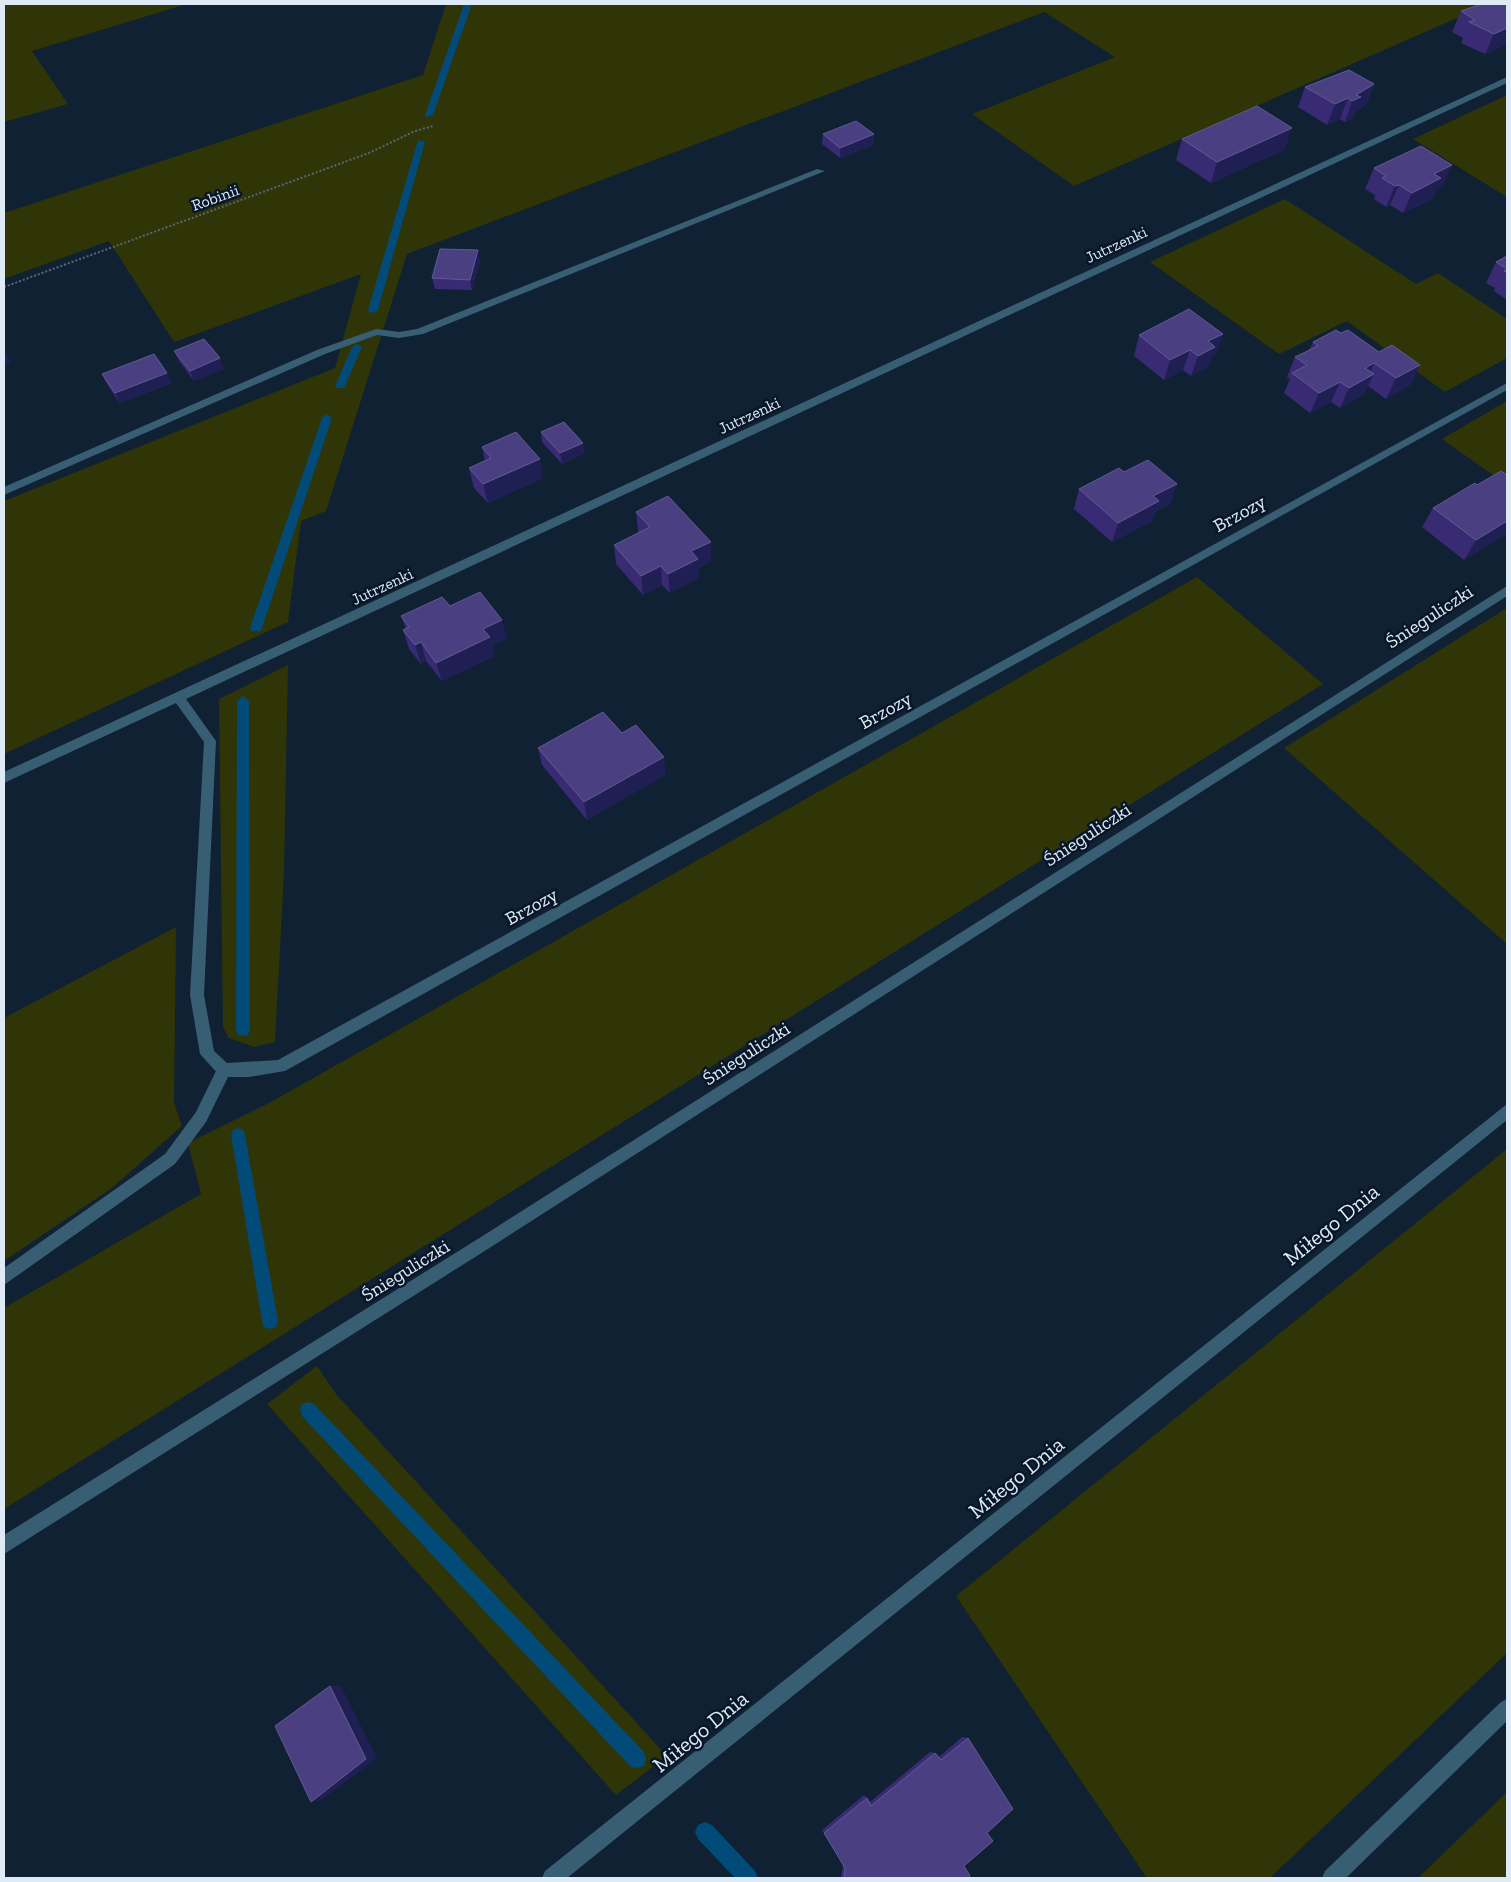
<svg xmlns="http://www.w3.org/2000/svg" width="1511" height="1882" font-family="'Zilla Slab',serif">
  <rect width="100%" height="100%" fill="#102133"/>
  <path fill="#2f3506" d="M4 4H187L32 51 68 104 4 122Z
    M446 4H1489L1074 186 972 114 1115 57 1044 12 407 254 326 511 301 521 288 622 4 754V501L335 368 361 274 174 342 109 241 4 279V213L423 75Z
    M1507 95V197L1413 139Z
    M1285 199 1416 284 1438 273 1507 319V358L1445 392 1347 321 1279 354 1150 262Z
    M1507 401V485L1442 439Z
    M1197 577 1323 684 4 1509V1308L201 1194 188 1143 271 1102Z
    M1507 608V944L1284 748Z
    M288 665 284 872 275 1042 254 1047 229 1038 223 1027 219 699Z
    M176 927 174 1103 182 1126 112 1188 4 1261V1018Z
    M1507 1149V1653L1270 1878H1147L956 1596Z
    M317 1366 336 1394 667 1756 616 1795 267 1404Z
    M1507 1792V1878H1418Z"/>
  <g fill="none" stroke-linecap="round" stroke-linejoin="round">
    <path fill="#024b79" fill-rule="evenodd" d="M464 4H472L433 115 426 117 425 115Z
      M418 140 425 142 378 310 373 313 369 312 368 310Z
      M357 344 362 347 345 386 344 388H336L335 386 352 347Z
      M327 414 332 418 262 628 260 631H252L250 628 322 418Z
      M243 696 249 701 250 1030 248 1035 243 1036 238 1035 236 1030 237 701Z
      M238 1128 243 1130 245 1135 278 1321 276 1327 270 1329 264 1327 262 1321 231 1135 233 1130Z
      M308 1402 314 1404 644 1752 646 1759 644 1766 637 1768 630 1766 302 1416 300 1410 302 1404Z
      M705 1822 712 1825 755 1871 758 1878H735L698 1839 695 1832 698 1825Z"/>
    <path stroke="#586777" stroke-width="2" stroke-dasharray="2 2" stroke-linecap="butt" d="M4 287 369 153 415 131 433 126"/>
    <path fill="#385e74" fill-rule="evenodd" d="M817 169 825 171 423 334 399 338 377 335 325 354 4 495V487L317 350 376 329 399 332 417 329Z
      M224 1063 229 1065 231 1070 229 1075 206 1122 175 1164 4 1285V1268L165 1154 196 1112 219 1065Z
      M1507 1699V1721L1346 1878H1322L1325 1871 1501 1702Z"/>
    <path fill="#385e74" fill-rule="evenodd" d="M1507 77V83L186 699 216 741 204 995 214 1051 227 1063 278 1060 1507 383V390L285 1071 249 1077H224L219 1075 200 1054 190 995 204 742 176 703 4 783V772Z
      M1507 586V596L491 1247 4 1554V1535L481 1237Z
      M1507 1104V1120L567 1878H542L545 1871Z"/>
  </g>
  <path fill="#382b73" d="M1482 4 1507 44 1485 54 1461 43 1463 38 1452 32 1461 11Z
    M1374 84 1366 105 1356 111 1353 118 1345 122 1340 119 1327 125 1298 107 1305 87Z
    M823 134H874L873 145 840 158 822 144Z
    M1182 139 1285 149 1211 183 1176 160Z
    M1374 168 1443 186 1436 189 1432 199 1403 213 1390 205 1386 207 1374 199 1375 195 1365 189Z
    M1507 256V300L1494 291 1495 288 1486 283 1496 262Z
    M480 261 472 290 435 289 432 278Z
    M1341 333 1379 352 1420 365 1410 385 1386 399 1368 386 1364 394 1340 408 1331 402 1310 413 1284 393 1290 379 1287 377 1295 357 1309 350 1313 342Z
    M1223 334 1216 354 1212 356 1208 367 1191 376 1183 370 1164 380 1134 356 1139 335Z
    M174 351 224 369 194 381 179 361Z
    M102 374 172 383 119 403 107 384Z
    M541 432 585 453 562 464 542 442Z
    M482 447 543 478 488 503 474 488 469 468 485 461Z
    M1124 472 1177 484 1170 504 1156 511 1152 521 1112 542 1074 509 1079 489Z
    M1507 475V533L1464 560 1422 527 1433 508 1477 485Z
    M636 512 711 542V561L699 568V578L670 593 662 585 643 595 616 564 614 545 639 533 638 531Z
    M450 606 507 638 492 645 494 656 442 681 426 661 421 664 409 649 403 630 406 629 401 616Z
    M622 733 666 774 587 820 542 765 538 748Z
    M962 1737 968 1738 987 1833 964 1866 968 1878H841L843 1864 822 1830 864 1795 867 1798 870 1802 930 1752 935 1753 939 1757Z"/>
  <path fill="#201f53" d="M1507 28V44L1485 54 1494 34Z
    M1374 84 1366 105 1356 111 1353 118 1345 122 1352 101 1356 95Z
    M1348 98 1340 119 1327 125 1335 104Z
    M1292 128 1285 149 1211 183 1217 162Z
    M874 134 873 145 840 158V148Z
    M1452 165 1443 186 1436 189 1432 199 1403 213 1412 193 1434 174Z
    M1399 185 1390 205 1386 207 1395 186Z
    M478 250 480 261 472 290 470 280Z
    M1223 334 1216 354 1212 356 1208 367 1191 376 1198 356 1208 341Z
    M4 349 11 363 4 366Z
    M1190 350 1183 370 1164 380 1170 360Z
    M220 358 224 369 194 381 190 371Z
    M1374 363 1368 378 1374 374 1364 394 1340 408 1349 388 1365 368Z
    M1420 365 1410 385 1386 399 1396 378Z
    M167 373 172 383 119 403 115 393Z
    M1340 382 1331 402 1310 413 1319 393Z
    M583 443 585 453 562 464 560 453Z
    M540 459 543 478 488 503 483 484Z
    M1177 484 1170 504 1156 511 1152 521 1112 542 1118 523 1153 496Z
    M1507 521V533L1464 560 1476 540Z
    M711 542V561L699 568V578L670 593 668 574 691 551Z
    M661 566 662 585 643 595 641 576Z
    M502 620 507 638 492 645 494 656 442 681 436 663 483 629Z
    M421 642 426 661 421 664 415 645Z
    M664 757 666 774 587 820 584 802Z
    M330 1686H341L377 1758 323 1799 311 1802Z"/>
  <path fill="#4a4081" stroke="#615a94" d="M1482 4H1507V28L1494 34 1469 22 1475 20 1461 11Z
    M1349 70 1374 84 1356 95 1361 97 1352 101 1348 98 1335 104 1305 87Z
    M1257 106 1292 128 1217 162 1182 139Z
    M856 121 874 134 840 148 823 134Z
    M1421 146 1452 165 1434 174 1441 178 1412 193 1399 185 1395 186 1382 178 1386 176 1374 168Z
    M440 249 478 250 470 280 432 278Z
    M1507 256V272L1504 271 1507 269 1496 262Z
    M1189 309 1223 334 1208 341 1215 347 1198 356 1190 350 1170 360 1139 335Z
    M1336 330 1341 333 1348 330 1379 352 1392 345 1420 365 1396 378 1374 363 1365 368 1374 374 1349 388 1340 382 1319 393 1292 373 1307 365 1295 357 1318 346 1313 342Z
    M204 339 220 358 190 371 174 351Z
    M154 354 167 373 115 393 102 374Z
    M564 422 583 443 560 453 541 432Z
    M516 432 540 459 483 484 469 468 491 458 482 447Z
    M1148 460 1177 484 1153 496 1159 501 1118 523 1079 489 1119 468 1124 472Z
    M1501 471 1507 475V521L1476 540 1433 508 1475 483 1477 485Z
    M668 496 711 542 691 551 698 559 668 574 661 566 641 576 614 545 650 527 636 512Z
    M480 592 502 620 483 629 490 637 436 663 421 642 415 645 403 630 409 627 401 616 442 597 450 606Z
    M603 712 622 733 636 725 664 757 584 802 538 748Z
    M330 1686 366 1759 311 1802 275 1726Z
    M968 1738 1013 1809 987 1833 993 1841 964 1866 970 1876 968 1878H844L845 1868 824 1833 867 1798 871 1806 935 1753 941 1760Z"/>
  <g text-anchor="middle" stroke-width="5" stroke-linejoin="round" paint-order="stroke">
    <g font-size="16" fill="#dfeaf7" stroke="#071729">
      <text transform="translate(215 197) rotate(-20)" y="6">Robinii</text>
      <text transform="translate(1116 244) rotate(-25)" y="6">Jutrzenki</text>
      <text transform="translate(749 415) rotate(-25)" y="6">Jutrzenki</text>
      <text transform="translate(382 586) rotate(-25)" y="6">Jutrzenki</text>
    </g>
    <g font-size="19" fill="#dfeaf7" stroke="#071729">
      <text transform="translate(1239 513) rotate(-29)" y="7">Brzozy</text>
      <text transform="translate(1429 616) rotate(-33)" y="7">Śnieguliczki</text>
      <text transform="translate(885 710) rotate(-29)" y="7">Brzozy</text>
      <text transform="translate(1087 834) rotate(-33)" y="7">Śnieguliczki</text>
      <text transform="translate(531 906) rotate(-29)" y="7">Brzozy</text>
      <text transform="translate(746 1053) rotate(-33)" y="7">Śnieguliczki</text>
      <text transform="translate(405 1270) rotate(-32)" y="7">Śnieguliczki</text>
    </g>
    <g font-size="22" fill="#dfeaf7" stroke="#071729">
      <text transform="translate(1331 1224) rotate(-39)" y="8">Miłego Dnia</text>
      <text transform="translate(1016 1477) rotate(-39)" y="8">Miłego Dnia</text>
      <text transform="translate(700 1731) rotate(-39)" y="8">Miłego Dnia</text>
    </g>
  </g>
  <rect width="1511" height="1882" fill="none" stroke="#dfeaf7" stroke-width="10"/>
</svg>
